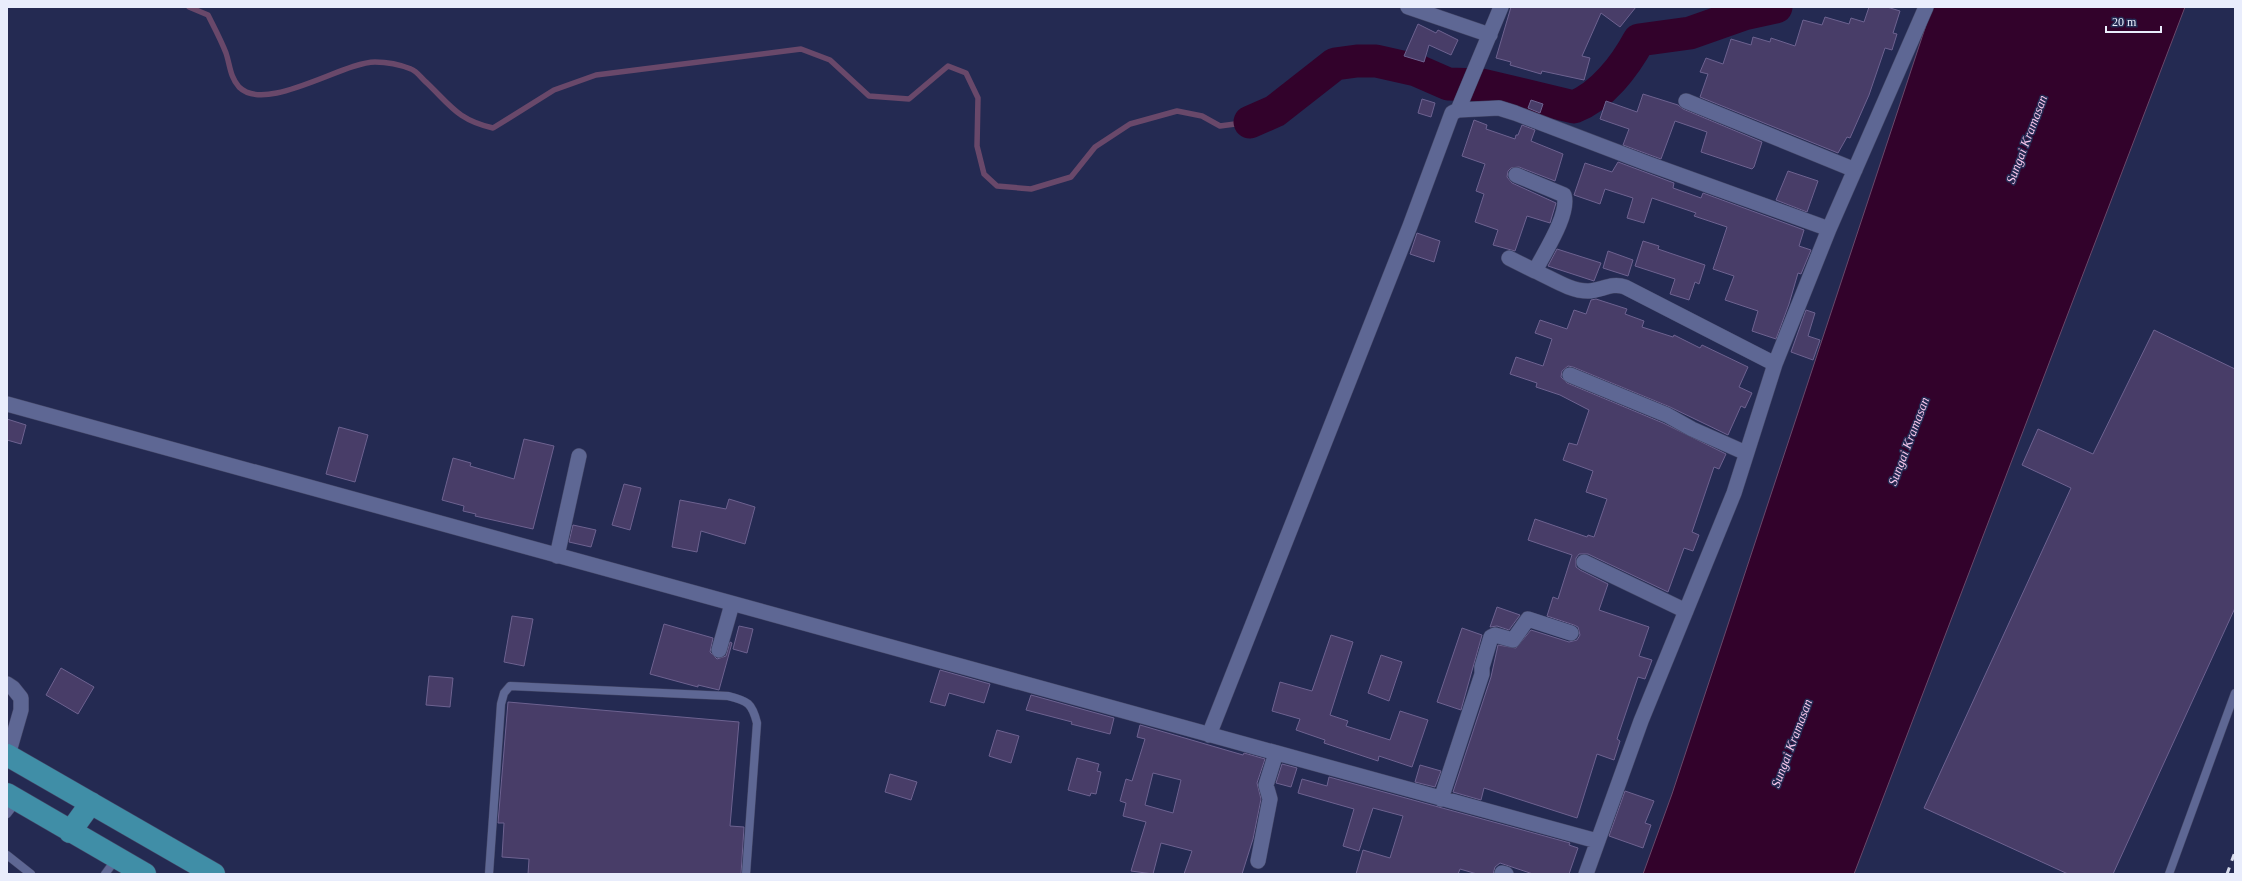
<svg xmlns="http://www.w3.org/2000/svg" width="2242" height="881" font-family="Georgia,serif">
  <rect width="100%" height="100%" fill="#242a52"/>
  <path fill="#32022b" stroke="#69486a" d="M1932 7H2185L1854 874H1643L1672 794Z"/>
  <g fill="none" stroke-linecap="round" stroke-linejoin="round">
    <path stroke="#69486a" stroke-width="5.5" d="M189 7 208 15C214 27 221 40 226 53 230 65 230 77 239 87 266 114 343 62 375 62 386 62 401 65 411 69 417 71 422 79 427 83 451 106 458 120 493 128L554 90 596 75 801 49 830 60 869 96 909 99 948 66 966 73 978 98 977 146 984 174 997 186 1031 189 1071 177 1095 147 1130 124 1177 111 1202 116 1220 126 1250 122"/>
    <path stroke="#32022b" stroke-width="33" d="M1250 122 1275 111 1335 64 1357 61H1376L1416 70 1448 84 1482 85 1574 107C1602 96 1625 66 1639 40L1690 33 1744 14 1776 7"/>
  </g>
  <path fill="#483d68" stroke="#6d6290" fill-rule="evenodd" d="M1511 7H1636L1620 27 1601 13 1582 56 1590 58 1584 80 1542 71 1541 74 1510 65 1511 62 1496 58Z
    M1869 7H1887L1900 11 1893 33 1897 34 1892 50 1885 48 1869 95 1850 138 1847 137 1838 153 1700 97 1708 74 1700 72 1706 58 1723 64 1731 39 1751 45 1753 37 1770 42 1771 38 1795 46 1803 20 1822 25 1825 17 1849 24 1851 18 1864 22Z
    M1418 24 1436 33 1438 30 1458 40 1451 55 1429 45 1424 62 1404 56Z
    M1643 94 1678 105 1683 109 1762 142 1754 167 1752 169 1701 152 1707 132 1675 121 1661 159 1623 145 1629 129 1600 119 1606 101 1637 112Z
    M1422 99 1435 103 1431 117 1418 113Z
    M1531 100 1543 104 1540 113 1528 108Z
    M1474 120 1487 125 1486 129 1515 139 1516 135H1518L1522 125 1535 130 1531 141 1563 154 1555 181 1519 167 1511 168 1508 171 1507 177 1512 183 1556 203 1550 223 1527 216 1515 251 1493 245 1498 230 1475 222 1484 194 1476 191 1485 164 1462 156Z
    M1618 162 1674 183 1673 188 1701 198 1703 193 1804 230 1799 246 1811 250 1801 274 1798 273 1789 304 1776 339 1752 331 1758 311 1725 300 1734 276 1713 269 1727 227 1694 216 1696 213 1652 198 1644 223 1627 218 1633 198 1605 189 1600 204 1574 195 1585 163 1612 172Z
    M1788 171 1818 181 1807 212 1776 200Z
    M1417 233 1440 241 1434 262 1410 254Z
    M1643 241 1659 246 1658 249 1705 265 1699 284 1695 282 1689 300 1670 294 1675 279 1635 266Z
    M1557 249 1601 263 1594 281 1548 266Z
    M1608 251 1633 260 1628 276 1603 268Z
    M1596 299 1627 309 1625 314 1644 321 1642 327 1673 337 1674 335 1700 348 1702 345 1748 367 1739 387 1752 393 1745 408 1741 406 1728 435 1670 407 1573 367 1568 366 1562 371 1561 377 1567 383 1663 423 1726 454 1719 469 1714 467 1692 532 1699 535 1693 551 1684 548 1668 592 1588 554H1579L1576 558V567L1580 570 1608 584 1599 610 1649 627 1639 656 1652 660 1645 679 1638 677 1617 739 1620 741 1614 760 1597 754 1577 818 1484 788 1481 800 1453 792 1491 677 1498 645 1516 648 1531 630 1569 642 1577 640 1580 635 1578 627 1574 625 1547 616 1553 597 1558 599 1572 555 1528 540 1535 519 1587 537 1588 535 1594 537 1607 499 1586 492 1593 471 1563 460 1569 443 1577 445 1589 410 1560 395 1536 387 1537 383 1510 374 1516 357 1543 366 1552 339 1535 333 1540 320 1567 329 1574 310 1586 314 1591 300Z
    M1806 310 1815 313 1808 336 1820 340 1813 360 1791 352Z
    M2154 330 2235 369V608L2113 874H2068L1924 808 2071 488 2022 465 2038 429 2093 454Z
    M7 419 26 425 21 444 7 440Z
    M339 427 368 435 355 482 326 474Z
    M524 439 554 446 533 529 475 516 476 514 463 511 464 506 442 500 453 458 471 463 470 466 514 479Z
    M624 484 641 488 630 530 612 525Z
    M729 499 755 507 745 544 701 531 697 552 672 547 680 500 726 509Z
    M573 525 596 530 591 547 569 542Z
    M1497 607 1520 615 1509 630 1497 626 1490 627Z
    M512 616 533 619 524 666 504 662Z
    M664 624 713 638 710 652 717 659 726 656 730 642 732 643 719 690 698 685V687L650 674Z
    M739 626 753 629 747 653 733 649Z
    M1462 628 1482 635 1461 710 1437 702Z
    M1331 635 1353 642 1330 715 1348 721 1346 726 1390 740 1400 711 1428 720 1412 767 1379 756 1378 761 1324 743 1325 740 1296 730 1300 719 1272 711 1280 682 1312 691Z
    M1381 655 1402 662 1389 701 1368 693Z
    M61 668 94 687 78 714 46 695Z
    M940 670 990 684 984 703 949 693 945 706 930 702Z
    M429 676 453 678 450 707 426 705Z
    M1031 695 1114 718 1110 734 1071 724 1072 722 1026 710Z
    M508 702 739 722 730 826 744 827 741 874H528L529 859 502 857 504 823H498Z
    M1140 725 1243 755 1244 753 1265 759 1257 783 1261 799 1253 839 1242 874H1184L1192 851 1161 843 1153 874 1131 871 1146 822 1123 816 1126 803 1120 801 1126 779 1132 781 1145 739 1137 737ZM1153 773 1181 780 1173 813 1145 805Z
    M997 730 1019 736 1011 763 989 756Z
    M1077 758 1099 764 1097 771 1101 772 1096 794 1091 793 1090 796 1068 790Z
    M1282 764 1297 768 1291 787 1276 783Z
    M1420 765 1441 771 1435 787 1415 782Z
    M890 774 917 782 911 800 885 792Z
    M1329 777 1570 843 1569 845 1578 848 1569 874H1533L1500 863 1495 867 1493 874H1477L1460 869 1458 874H1356L1363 850 1390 858 1403 816 1373 808 1359 851 1343 846 1354 809 1298 793 1302 779 1327 786Z
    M1625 791 1654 801 1645 823 1651 825 1643 848 1609 836Z"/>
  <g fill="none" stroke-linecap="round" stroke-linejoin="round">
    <defs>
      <path id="service" d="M7 814 18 800
        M7 855 31 874
        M105 874 116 859
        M489 874 501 704 504 693 510 686 728 696C748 701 752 703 757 723L746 874
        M2169 874 2235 693"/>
      <path id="minor" d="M1408 7 1490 35
        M1686 101 1855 170
        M1458 110 1501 7
        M1516 175 1564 195C1570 214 1544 253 1535 271 1551 278 1570 291 1588 291 1601 291 1611 282 1625 287L1775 364
        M1509 258 1535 271
        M1570 375 1667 415 1692 429 1746 453
        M7 404 1597 841
        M557 556 579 456
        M1584 562 1686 611
        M719 650 732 604
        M7 684 13 688 21 698V710L8 755
        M1209 735 1410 226 1452 113 1458 110 1499 108 1515 113 1649 164 1829 229
        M1441 799 1482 674V667L1491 637 1495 635 1513 640 1528 619 1571 633
        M1258 861 1270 799 1266 785 1276 753
        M1502 873 1506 874
        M1586 874 1641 721 1734 493 1775 364 1829 229 1926 7"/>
      <path id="trunk" d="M7 755 214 874
        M7 794 145 874
        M70 832 91 803"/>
    </defs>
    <use href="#service" stroke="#434666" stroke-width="9"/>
    <use href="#minor" stroke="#434666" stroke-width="16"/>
    <use href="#trunk" stroke="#434666" stroke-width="23"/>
    <use href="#service" stroke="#5e6794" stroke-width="8"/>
    <use href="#minor" stroke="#5e6794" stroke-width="15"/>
    <use href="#trunk" stroke="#408ea7" stroke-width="22"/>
    <path stroke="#d5d9ea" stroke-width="3" stroke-dasharray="7 7" stroke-linecap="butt" d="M2227 874 2235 852"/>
  </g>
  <g text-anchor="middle" stroke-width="3" stroke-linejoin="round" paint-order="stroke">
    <g font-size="13" font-style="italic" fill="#f8c7ec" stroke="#242a52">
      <text transform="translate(2026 139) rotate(-69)" y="5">Sungai Kramasan</text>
      <text transform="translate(1908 441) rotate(-69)" y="5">Sungai Kramasan</text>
      <text transform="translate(1791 743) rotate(-69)" y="5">Sungai Kramasan</text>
    </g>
  </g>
  <rect width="2242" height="881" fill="none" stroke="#e9edfc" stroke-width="16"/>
  <path d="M2106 26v6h55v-6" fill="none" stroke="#e9edfc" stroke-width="2"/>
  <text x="2112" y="26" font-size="12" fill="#e9edfc" stroke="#242a52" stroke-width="3" paint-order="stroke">20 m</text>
</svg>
